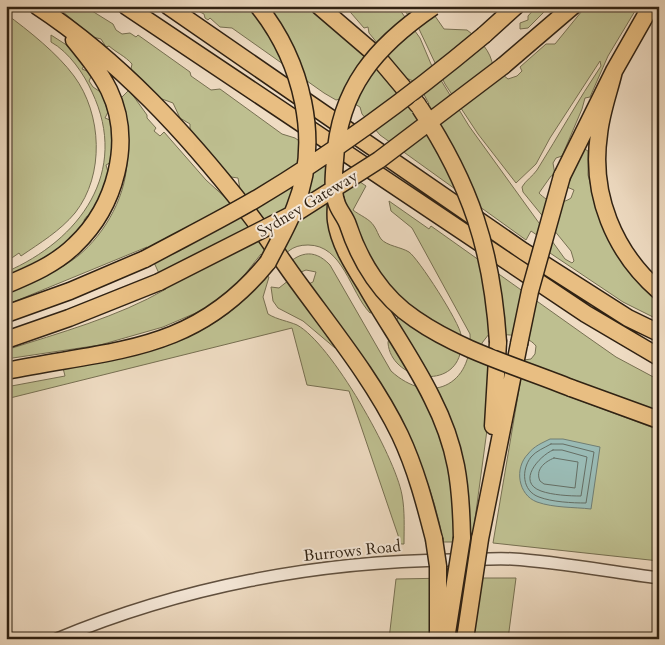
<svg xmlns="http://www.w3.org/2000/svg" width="665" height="645" font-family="Cardo,serif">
  <rect width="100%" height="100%" fill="#efdcc3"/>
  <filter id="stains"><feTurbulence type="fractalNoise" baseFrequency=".004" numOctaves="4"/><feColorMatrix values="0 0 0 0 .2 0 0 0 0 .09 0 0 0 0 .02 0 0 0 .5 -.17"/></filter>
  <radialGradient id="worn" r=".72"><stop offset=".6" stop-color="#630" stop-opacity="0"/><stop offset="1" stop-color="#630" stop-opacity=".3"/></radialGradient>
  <path fill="#bebf90" stroke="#777052" d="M56 6H84L113 24 116 30 122 34 130 33 136 37 138 35 190 72 191 76 211 90 220 89 282 134 295 138 366 186 353 210C359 215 370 219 374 226 377 230 378 235 381 239 387 246 401 247 409 252 418 258 460 323 461 335 462 340 461 349 460 354 450 391 391 379 388 343 388 338 402 309 405 301L370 313C350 292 343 245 308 245 291 245 285 253 276 267L261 254 238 283 205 309 163 327 100 345 6 359V350C59 333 118 317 166 289L147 247 6 305V291C30 282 58 272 78 256 106 233 128 193 127 156 126 137 122 118 120 99L129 90 147 115V118L156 128 154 131 160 136 164 132 206 180 228 200 240 189 238 178 231 177 190 130V124L180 118 173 103 162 99 131 69 132 64C125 56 117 53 109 46L106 47 101 39 93 37Z
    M188 6H245L248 8 269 6 271 9 275 6C283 6 298 4 305 7 338 22 395 84 415 115L429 104 418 83 406 78 369 33 368 27 364 28 345 6H397L420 38 431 64 469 126 565 259 572 263 574 261 571 251 523 192 522 187C526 180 533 176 537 170 559 135 578 100 601 66L600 61 550 138 536 164 516 183 478 134 445 84 419 29 401 6H428L444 29 467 30C480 40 491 51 493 67L508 79 517 76 522 71 520 67 546 44H555L586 6H638L608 56 590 97 585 98 582 109 562 156 556 158 553 163 555 175 551 176 539 193C548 203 561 205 571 198L574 190 567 187 583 148 588 151V175L594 198 651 293 659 299V320L623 302 547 251 550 244 531 231 526 240 380 135 362 114 360 107 344 98 336 100 324 93 232 28 220 27 210 18 208 20 205 18 204 14Z
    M537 6H550L528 28 520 29V23L528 20V16Z
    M6 14C28 30 58 54 74 76 102 114 105 175 75 213 60 231 40 243 21 256L19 253 6 262Z
    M51 35 65 44 85 64 82 69 87 71 91 77 89 81 93 87 102 93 108 112 105 118 110 120 113 135V161L106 165 109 176 93 216H87L84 220 86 225 49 258 6 277V272C80 240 130 172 92 92 84 74 69 52 51 42Z
    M389 201 429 229 431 226 586 336 616 357 659 380V414L571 380 565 395 659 430V561L493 543 524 360 531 359 535 354 536 346C526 333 503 335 489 334L482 343V354L492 367 489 415 473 534H469L467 483 451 472 455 542H443C426 439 364 369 306 285L313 282 316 272 306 270 296 274 283 268C298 253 313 247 330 265L391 371C429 406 473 386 470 334L412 228 391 211Z
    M267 276 269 277 263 297 268 314C278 320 288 321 297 325 331 343 395 456 402 495 405 511 404 528 404 544H401L349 391 307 385 292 328 6 399V387L65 376 63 368C149 352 207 346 267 276Z
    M289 280 335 348 303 321 278 308 273 301 271 287 279 288Z
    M450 578H516L508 639H389L396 579Z"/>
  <path fill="#9abbb5" stroke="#707e74" d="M550 439H563L600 447 591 509C574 507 554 508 537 502 518 495 514 468 528 454 534 446 542 443 550 439Z"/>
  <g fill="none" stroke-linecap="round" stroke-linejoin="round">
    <path stroke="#656e64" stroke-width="1" d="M551 444H563L594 452 586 503C572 503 552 502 539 497 522 491 521 470 531 457 536 451 544 448 551 444Z
      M553 450H562L587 457 581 496C569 496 552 495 541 491 516 482 539 456 553 450Z
      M554 458 578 462 575 488 544 484 540 481C535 470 544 462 554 458Z"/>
    <defs>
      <path id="minor" d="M57 639C181 587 317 561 452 560 472 560 492 558 512 559 561 562 610 572 659 578"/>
      <path id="highway" d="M37 6C119 60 187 134 247 211 266 235 282 261 300 285 335 333 374 381 400 435 416 469 425 504 434 539
        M126 6 586 314 659 357
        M168 6 523 251 628 318 659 333
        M319 6 375 54 418 105
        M484 35 516 6
        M503 66 573 6
        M614 71C609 92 601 113 599 134 590 194 614 252 659 291
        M562 176 614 71 651 6
        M336 201C336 208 335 215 336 221 339 244 354 267 366 286 387 323 413 359 432 398 457 447 461 484 462 538
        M6 285C30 275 56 264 75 245 115 207 134 142 109 90 100 72 87 56 74 40
        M6 314 70 291 145 259
        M6 340 69 318 159 282
        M6 371C112 349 194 354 268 262
        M571 388 659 420
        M493 426 498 342
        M480 539 519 344"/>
    </defs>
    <use href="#minor" stroke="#60503f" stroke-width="14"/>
    <use href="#highway" stroke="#302213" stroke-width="19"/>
    <use href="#minor" stroke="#f5e8d8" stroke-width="11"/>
    <use href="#highway" stroke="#e8be82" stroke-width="16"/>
    <defs>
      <path id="highway-bridge" d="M258 6C302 61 322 140 295 207 288 226 277 244 268 262
        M433 7C376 46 339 88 335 160 334 172 332 189 336 201 338 210 345 216 348 225 360 262 382 297 415 319 461 351 519 367 571 388
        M420 108C471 185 492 250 498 342
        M145 259C182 239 220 220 256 199 337 151 412 95 484 35
        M159 282 299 211 379 160 503 66
        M519 344 530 291 562 176
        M434 539 438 566V637
        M446 639 462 538
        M465 639 480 539"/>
    </defs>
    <use href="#highway-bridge" stroke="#302213" stroke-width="19" stroke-linecap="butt"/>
    <use href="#highway-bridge" stroke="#e8be82" stroke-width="16"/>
  </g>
  <g text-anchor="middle" stroke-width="4" stroke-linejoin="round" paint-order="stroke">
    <g font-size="16" fill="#302213" stroke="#f5e8d8">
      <text transform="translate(307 203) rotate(-31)" y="6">Sydney Gateway</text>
      <text transform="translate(352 550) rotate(-6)" y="6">Burrows Road</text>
    </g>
  </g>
  <rect width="665" height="645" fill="none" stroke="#efdcc3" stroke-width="25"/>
  <rect x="8" y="8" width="650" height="630" fill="none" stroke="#302213" stroke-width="2.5"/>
  <rect x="12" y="12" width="640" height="620" fill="none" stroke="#302213"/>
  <rect width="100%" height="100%" filter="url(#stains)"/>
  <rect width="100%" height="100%" fill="url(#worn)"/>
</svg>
